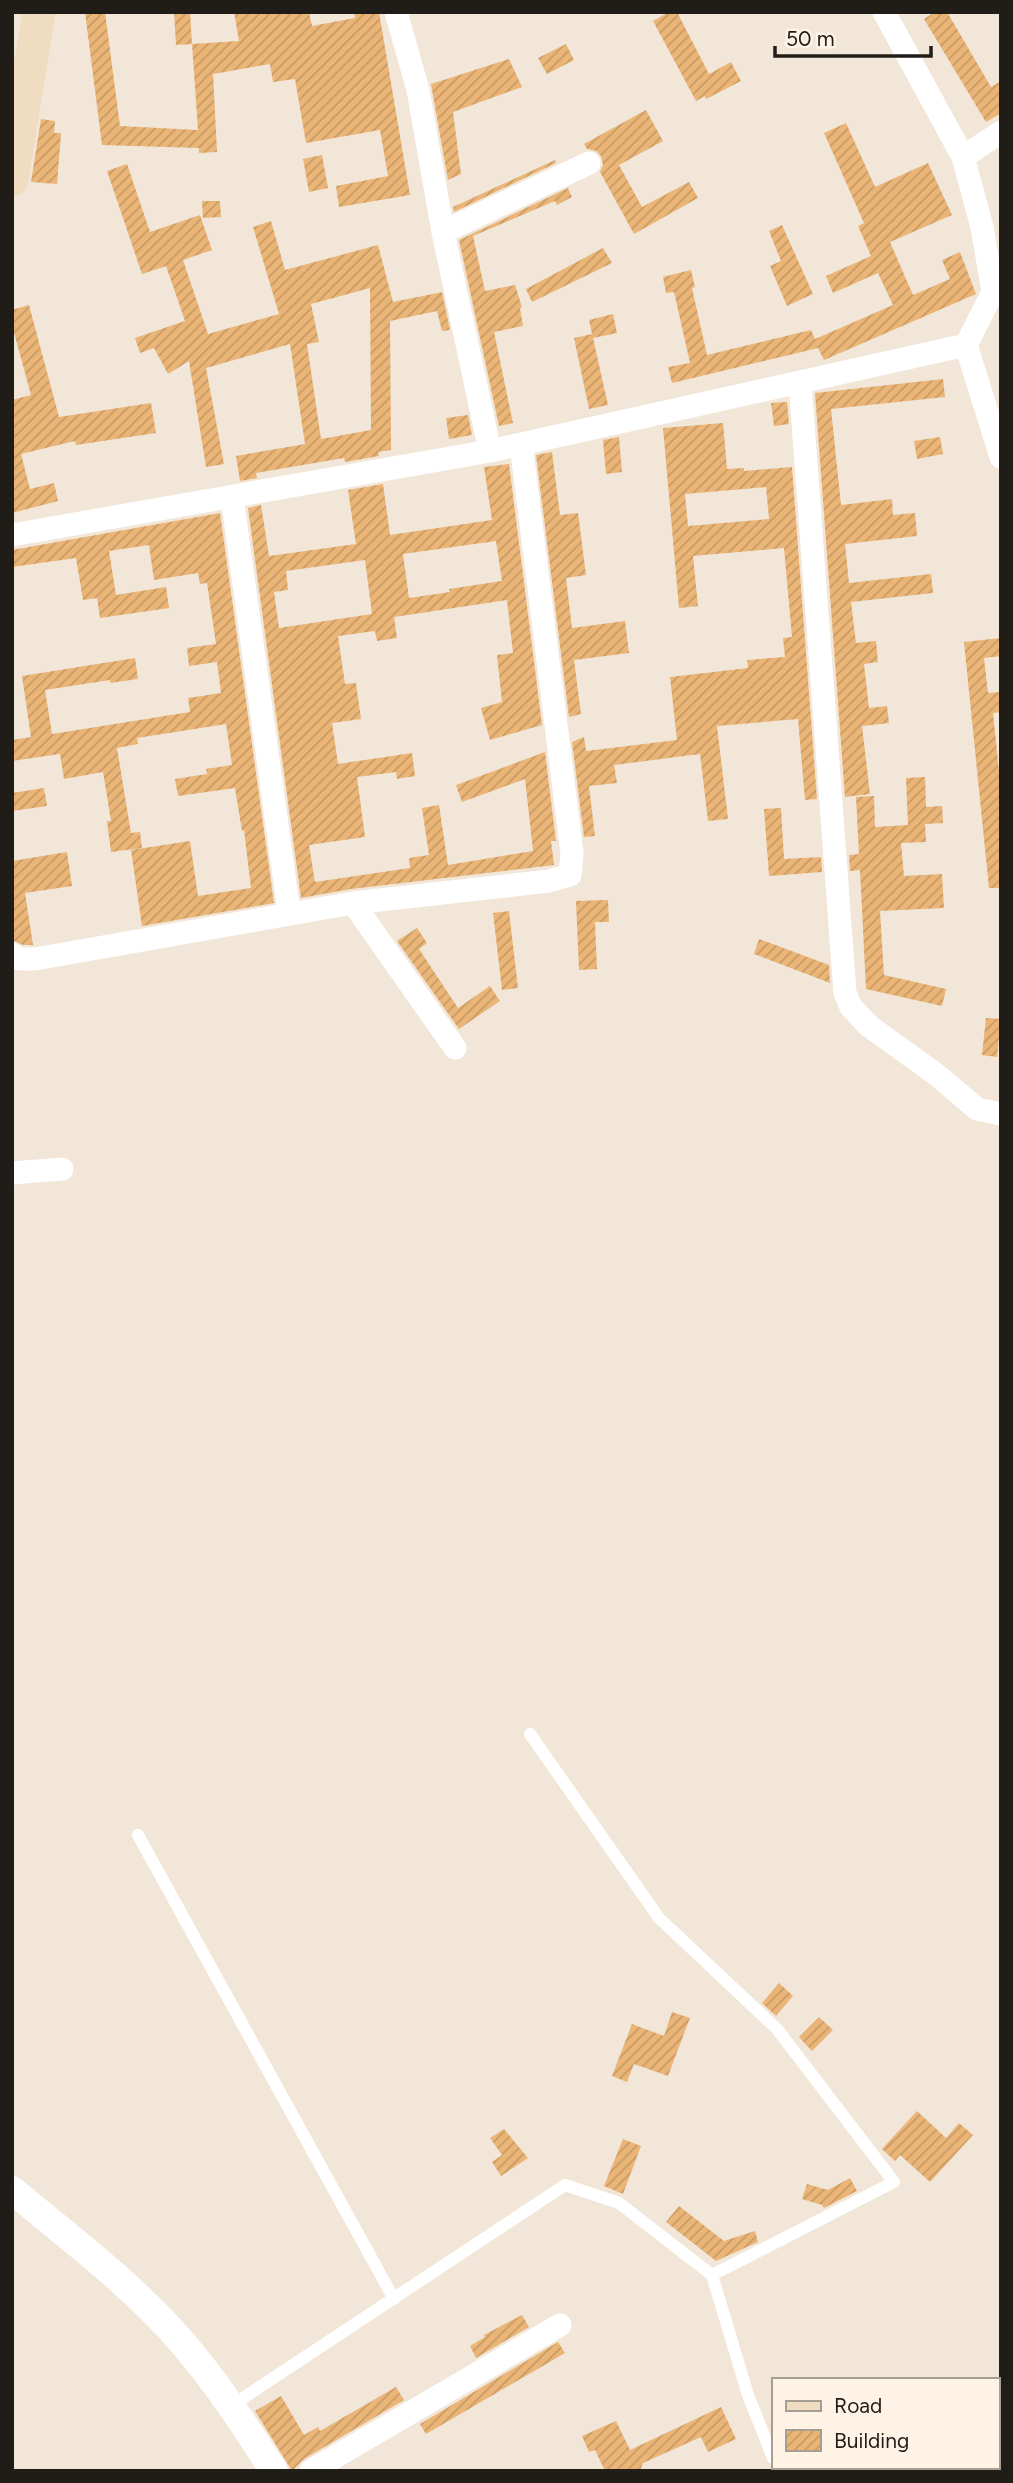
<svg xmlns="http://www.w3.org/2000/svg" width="1013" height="2483" font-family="Figtree,sans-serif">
  <defs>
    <pattern id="building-hatch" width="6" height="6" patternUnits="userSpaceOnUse" patternTransform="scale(1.75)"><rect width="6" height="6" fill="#eab576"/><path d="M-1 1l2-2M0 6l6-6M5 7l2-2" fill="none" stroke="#c89b65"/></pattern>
  </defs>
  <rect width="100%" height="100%" fill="#f2e6d9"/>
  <path fill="url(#building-hatch)" fill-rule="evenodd" d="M85 12H105L120 126 198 130 192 44 239 41 234 12H309L312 26 355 18 354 12H379L410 195 339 207 336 186 388 176 380 130 306 143 295 79 273 82 270 64 213 74 217 152 199 153V148L102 145Z
    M174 12H190L192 44 176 45Z
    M669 12H677L709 74 731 62 741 81 706 99 705 96 696 101 653 21Z
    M935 12H947L991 87 1001 81V113L986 122 924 19Z
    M566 44 574 60 547 74 538 58Z
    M509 59 522 87 453 112 461 174 448 180 431 84Z
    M646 110 663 141 619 165 642 207 689 182 698 198 634 234 600 172 603 165 601 156 596 151 587 149 584 144Z
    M41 119 55 121 54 133H61L57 184 31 182Z
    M846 123 875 187 928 163 952 215 890 242 913 295 950 279 942 260 960 252 976 294 824 360 818 348 672 383 668 367 690 363 674 292 666 293 663 277 691 270 695 287 692 288 707 355 811 330 815 339 893 305 878 273 833 293 826 276 871 256 858 226 864 223 824 133Z
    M322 155 328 188 309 192 303 159Z
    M555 160 556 163 454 212 453 207Z
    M127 164 150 232 200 215 212 250 183 260 208 334 279 314 253 227 271 221 285 270 378 245 393 302 442 292 450 330 442 331 437 311 390 321 391 450 378 452 379 456 345 462 344 458 256 473 257 478 240 481 236 456 305 444 290 344 206 368 224 464 206 467 189 361 168 374 154 348 140 353 135 338 185 321 166 266 142 274 107 171ZM370 288 371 430 321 439 307 344 319 342 311 304Z
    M568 188 572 197 557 205 555 201 473 236 485 291 515 285 522 307 520 308 523 326 494 332 513 423 499 426 459 240Z
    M202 201H220L221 217 203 218Z
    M782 225 813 294 787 306 770 266 781 261 769 231Z
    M603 248 612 263 532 302 526 289Z
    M29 305 59 417 151 403 156 433 76 445 75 441 21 454 30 489 54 483 58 501 12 513V400L31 395 12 325V310Z
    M613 314 617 333 593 338 608 405 589 409 574 338 592 334 589 320Z
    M943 379 945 397 831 409 841 505 892 499 893 515 915 513 917 536 845 544 849 583 931 574 933 593 851 602 856 643 876 641 878 662 864 664 869 708 887 706 889 723 862 726 870 794 845 797 815 393Z
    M787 402 789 424 774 426 771 403Z
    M468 415 472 435 449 439 446 418Z
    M723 423 727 469 744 468V471L792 467 817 799 805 800 798 719 717 726 728 819 708 821 700 754 614 765 617 783 589 786 595 836 584 837 572 742 584 737 586 751 677 740 670 677 748 668 747 660 785 657 783 638 792 637 784 548 693 556 698 606 679 608 663 428ZM766 487 769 519 688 526 685 494Z
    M619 437 622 472 606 474 603 440Z
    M940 437 943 454 917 459 914 441Z
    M552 452 560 515 578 513 586 575 566 578 572 628 625 621 629 653 574 660 581 714 569 717 536 455Z
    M509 464 542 725 490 740 481 708 502 702 497 655 513 653 507 600 394 617 397 638 377 641 375 631 338 636 345 684 356 683 361 719 332 723 338 764 412 753 415 776 397 779 396 772 357 777 365 837 309 845 315 882 410 868 409 858 429 855 422 808 439 805 448 865 533 851 525 779 462 802 456 785 545 752 556 841H551L554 865 351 889 301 898 248 508 261 505 269 556 356 544 348 490 383 484 390 535 492 520 484 467ZM496 541 502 581 449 589 450 592 409 598 403 554ZM365 560 372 614 279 628 274 592 288 590 286 571Z
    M220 513 274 903 142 926 131 850 190 841 198 896 251 888 244 830 242 831 235 788 178 796 175 779 207 774 206 769 232 765 226 724 137 738 138 744 117 748 131 833 140 832 142 848 111 852 107 821H111L103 772 64 779 60 754 12 761V740L31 737 22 676 135 658 138 679 110 683V680L45 690 52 734 190 712 188 698 221 693 217 662 189 666 187 648 216 644 207 583 200 584 198 573 154 580 149 545 109 551 116 595 166 587 169 608 100 618 97 598 83 600 76 558 12 567V550Z
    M1001 638V656L984 658 988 693 1001 692V712L993 713 1001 790V888H989L964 642Z
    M925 777 926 807 942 806 943 823 925 824 926 842 901 843 904 876 942 874 944 908 880 911 884 975 946 989 942 1006 866 989 860 870 850 871 849 855 859 854 856 797 874 796 875 827 908 825 906 778Z
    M44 788 47 806 12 811V793Z
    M781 808 784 859 821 857 822 872 769 876 764 809Z
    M67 852 72 886 25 893 33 945H23L12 940V861Z
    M608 900 609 922H595L597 969 579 970 576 901Z
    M509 911 518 988 502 990 493 913Z
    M417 928 427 943 419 949 458 1008 490 986 500 1001 459 1029 397 941Z
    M759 939 829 965 830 983 754 954Z
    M986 1018 1001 1019 997 1057 982 1055Z
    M779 1983 793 1996 776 2016 762 2003Z
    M672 2012 690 2018 668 2076 634 2064 627 2082 612 2076 632 2024 664 2036Z
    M819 2017 833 2030 812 2051 799 2037Z
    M917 2111 946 2138 959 2123 973 2135 930 2182 900 2155 895 2161 882 2149Z
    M504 2129 528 2158 501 2176 492 2162 502 2155 490 2138Z
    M623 2139 641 2146 623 2194 604 2186Z
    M850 2178 857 2191 824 2208 822 2205 802 2199 807 2184 828 2190Z
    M679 2206 724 2241 755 2231 758 2242 716 2261 666 2222Z
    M522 2315 529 2327 476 2358 470 2346 485 2337 484 2335Z
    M558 2342 565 2353 426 2434 420 2424Z
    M396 2387 404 2400 304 2459 292 2471 255 2411 281 2396 304 2435 318 2427 320 2431Z
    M721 2407 736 2439 708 2452 701 2437 643 2463 640 2471H605L595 2450 589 2452 582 2436 616 2421 630 2450Z"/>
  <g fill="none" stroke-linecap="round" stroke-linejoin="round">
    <path stroke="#fff" stroke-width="12" d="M530 1734 659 1918 777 2029 894 2182 712 2275 748 2395 773 2458
      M138 1835 394 2299
      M231 2406 565 2185 619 2203 712 2275
      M777 2467 779 2471"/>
    <path stroke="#fff" stroke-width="23" d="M396 12 418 90 443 232 490 451
      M884 12 963 157 982 227 993 292 966 345 1001 457
      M963 157 1001 132
      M443 232 589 163
      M800 382 845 993 851 1007 869 1026 937 1075 977 1109 1001 1114
      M232 497 289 912
      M12 535 490 451 966 345
      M353 903 455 1048
      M12 954 19 959H35L353 903 549 881 570 875 572 853 521 444
      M12 1173 62 1169
      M311 2471 560 2325"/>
    <path stroke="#fff" stroke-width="28" d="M12 2190C70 2238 131 2284 180 2340 216 2381 245 2426 274 2471"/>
    <path stroke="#f0dcc1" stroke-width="33" d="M12 180 39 12"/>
  </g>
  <rect width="1013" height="2483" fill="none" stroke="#201c17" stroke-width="28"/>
  <rect x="772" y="2378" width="228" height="91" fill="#fff3e6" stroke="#a69d93" stroke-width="2"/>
  <rect x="786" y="2401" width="35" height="10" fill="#f0dcc1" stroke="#a69d93" stroke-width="2"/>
  <text x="834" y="2413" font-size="21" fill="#201c17">Road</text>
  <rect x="786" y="2430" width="35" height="21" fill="url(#building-hatch)" stroke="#a69d93" stroke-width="2"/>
  <text x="834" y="2448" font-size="21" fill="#201c17">Building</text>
  <path d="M775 46v10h156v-10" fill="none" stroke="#201c17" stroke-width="3.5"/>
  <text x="786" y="46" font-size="21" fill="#201c17" stroke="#fff3e6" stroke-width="5" paint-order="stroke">50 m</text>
</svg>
